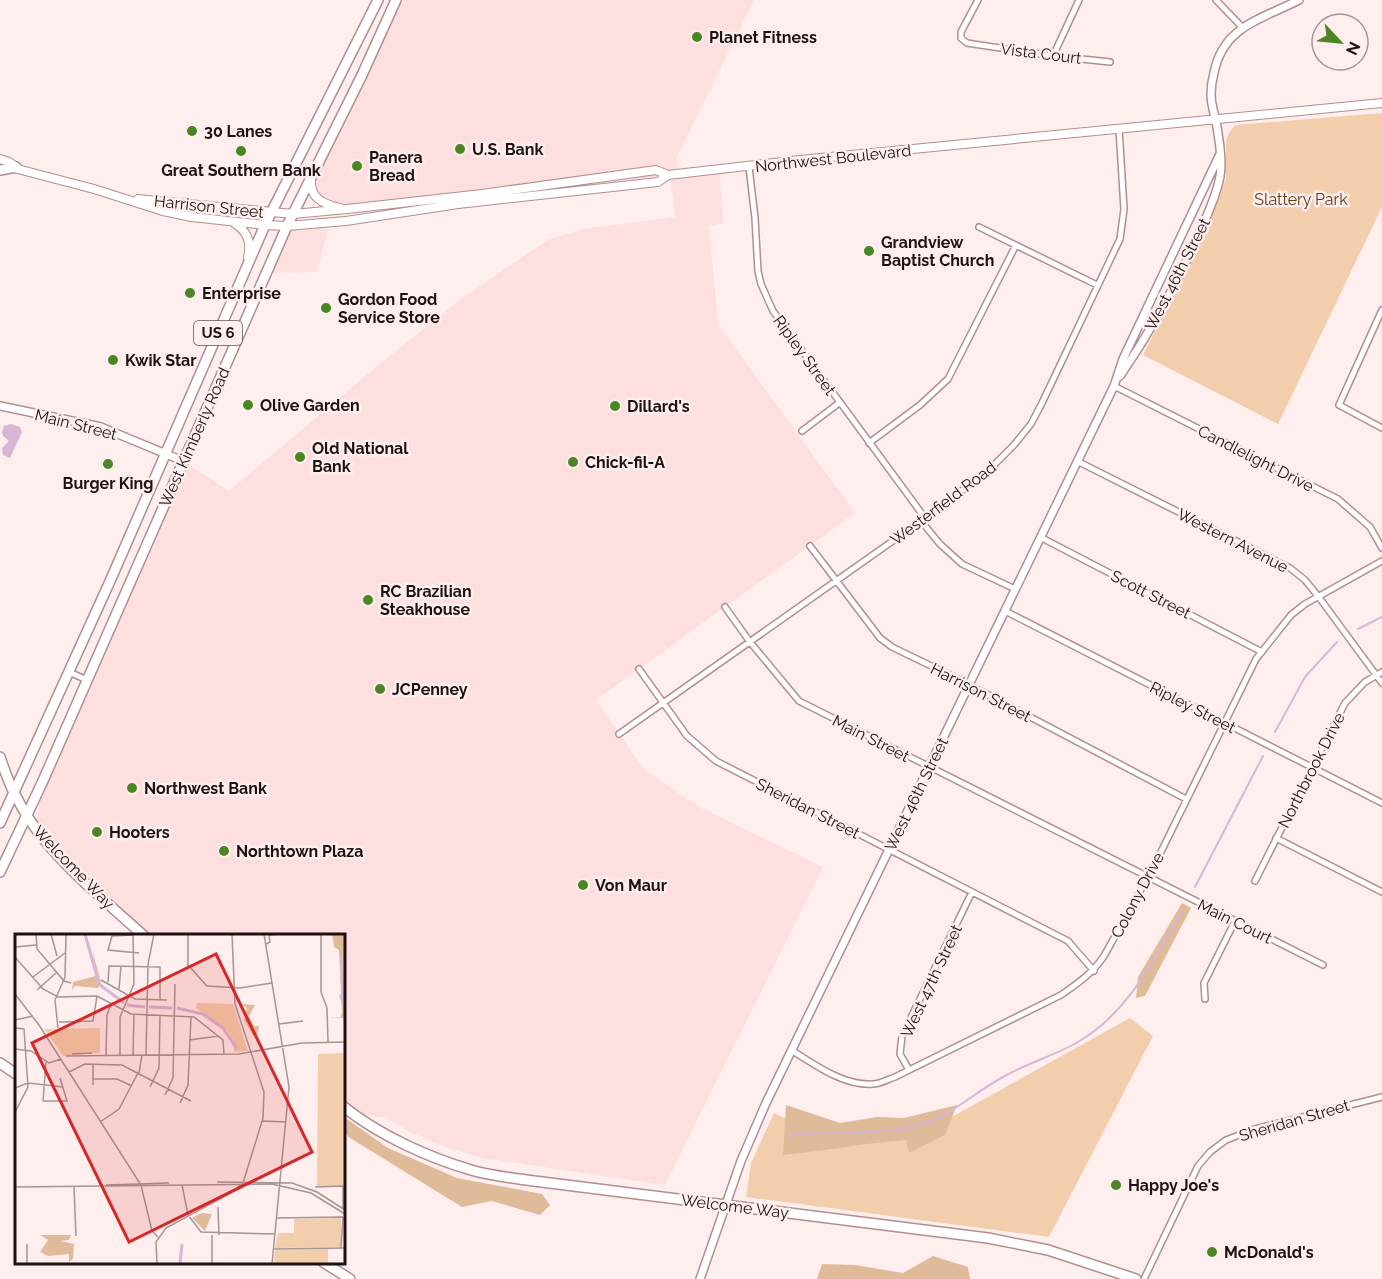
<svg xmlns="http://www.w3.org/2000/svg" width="1382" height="1279" font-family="Raleway,sans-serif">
  <rect width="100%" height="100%" fill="#feeeee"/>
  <path fill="#fddfdf" d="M396 0H754L676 159 682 174 720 170 723 223 709 226 718 324 855 513 596 700 644 769 699 807 823 867 665 1185 482 1158 442 1146 410 1132 385 1117 352 1114 344 1107V936L144 935 36 828 42 783 183 461 229 491 376 367 461 299 549 239 584 229 675 217 670 175 481 199 347 209 328 205 311 186Z
    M287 226 328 229 317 272 266 273Z"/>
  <path fill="#f2cead" d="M1382 113V207L1278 424 1143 355 1197 249 1226 179V141L1229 133 1235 125Z
    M1130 1018 1153 1036 1049 1237 746 1197 751 1163 774 1113 839 1144 921 1134Z"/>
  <path fill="#e0bb9a" d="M1182 903 1191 908 1145 996 1136 998 1138 977Z
    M786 1105 840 1123 877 1117 904 1118 957 1105 945 1135 909 1153 906 1140C865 1143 824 1151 783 1155Z
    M344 1117 388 1148 457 1178 542 1194 550 1205 540 1215 492 1201 462 1207 350 1138 344 1132Z
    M933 1256 968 1267 970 1279H817L822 1264 855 1265 903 1273Z"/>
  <path fill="#d9b5d6" d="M11 424 20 427 22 432 10 458 3 455 2 448 9 441 3 436 2 432 4 426Z"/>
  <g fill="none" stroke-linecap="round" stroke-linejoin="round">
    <path stroke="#d9b5d6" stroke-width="2" d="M1358 629 1382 617
      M1275 732 1305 677 1337 642
      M1195 887 1263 756
      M789 1136C828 1129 868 1136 907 1128 949 1120 968 1096 1003 1077 1027 1063 1054 1056 1078 1042 1128 1013 1153 960 1182 912"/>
    <defs>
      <path id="minor" d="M978 0 961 32V38L967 43 1053 56 1110 62
        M1216 0 1242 27
        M1053 56 1079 0
        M749 167 755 218 758 271 761 284 773 311 925 518
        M979 227 1097 285
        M1382 310 1339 405 1382 428
        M1114 386 1338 499 1370 527 1382 548
        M802 431 839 403
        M869 443 920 405 948 379 1016 245
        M1077 461 1290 568 1305 580 1318 596 1382 683
        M921 521 940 544 962 564 1015 589
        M1040 537 1262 652
        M810 546 880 638 892 647 958 679 1186 799
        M725 607 750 642 799 701 1323 965
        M1005 611 1382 803
        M639 669 687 736 716 761 1068 941 1094 971
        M69 672 87 680
        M619 734 921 521 988 471 1014 445 1031 424 1042 403 1120 239 1124 209 1119 129
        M1276 838 1382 892
        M1255 881 1345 703 1365 682 1382 672
        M1205 999 1204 983 1235 921
        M791 1050C816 1065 843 1086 873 1084 880 1084 888 1079 895 1077L1061 995C1078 983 1092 974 1104 956L1155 864 1256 659 1291 615 1305 604 1382 561
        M909 1070 900 1054 902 1036 972 892
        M1144 1279 1198 1166 1210 1152 1226 1140 1255 1129 1382 1097"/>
      <path id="tertiary" d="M1120 376C1149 334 1173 291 1194 245 1203 224 1214 203 1219 181 1224 163 1218 128 1213 109 1210 98 1211 84 1214 73 1223 26 1262 19 1299 0
        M0 406 101 427 183 461
        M700 1279 741 1161 766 1103 1114 386 1123 359 1220 154"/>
      <path id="secondary" d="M0 159 9 162 16 167
        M10 167 94 189 163 211 192 217 265 225 287 226 346 221 458 204 658 182 668 175 800 160 1382 103
        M311 178C309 198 323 204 340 208
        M138 199 293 214 347 209 482 194 656 170 668 175
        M233 222C247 231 252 241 248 257"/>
      <path id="primary" d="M0 823 111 579 265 225 378 0
        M0 872 42 783 287 226 362 75 396 0"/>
      <path id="trunk" d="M0 170 16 167
        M0 757C5 772 10 787 18 800 45 853 100 896 144 936
        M0 1063 16 1074
        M344 1107C379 1135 427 1157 471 1170 491 1176 513 1178 534 1181L988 1238 1048 1250 1136 1279
        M323 1262 350 1279"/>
    </defs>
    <use href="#minor" stroke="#b38e8f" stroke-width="8"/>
    <use href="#tertiary" stroke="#b38e8f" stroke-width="10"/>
    <use href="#secondary" stroke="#b38e8f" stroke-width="10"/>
    <use href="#primary" stroke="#b38e8f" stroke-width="12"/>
    <use href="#trunk" stroke="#b38e8f" stroke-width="12"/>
    <use href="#minor" stroke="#fff" stroke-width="5"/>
    <use href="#tertiary" stroke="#fff" stroke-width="7"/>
    <use href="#secondary" stroke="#fff" stroke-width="8"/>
    <use href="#primary" stroke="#fff" stroke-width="9"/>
    <use href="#trunk" stroke="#fff" stroke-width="9"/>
  </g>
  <g fill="#4b8624" stroke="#feeeee" stroke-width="2">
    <circle cx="697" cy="37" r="6"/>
    <circle cx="192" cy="131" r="6"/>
    <circle cx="460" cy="149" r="6"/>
    <circle cx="241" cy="151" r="6"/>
    <circle cx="357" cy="166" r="6"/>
    <circle cx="869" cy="251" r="6"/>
    <circle cx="190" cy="293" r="6"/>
    <circle cx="326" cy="308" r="6"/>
    <circle cx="113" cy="360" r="6"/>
    <circle cx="248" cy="405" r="6"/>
    <circle cx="615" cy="406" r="6"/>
    <circle cx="300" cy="457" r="6"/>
    <circle cx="573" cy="462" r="6"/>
    <circle cx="108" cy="464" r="6"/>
    <circle cx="368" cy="600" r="6"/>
    <circle cx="380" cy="689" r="6"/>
    <circle cx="132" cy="788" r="6"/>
    <circle cx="97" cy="832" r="6"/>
    <circle cx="224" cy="851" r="6"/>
    <circle cx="583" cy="885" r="6"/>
    <circle cx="1116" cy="1185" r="6"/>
    <circle cx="1212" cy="1252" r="6"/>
  </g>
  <g text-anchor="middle" stroke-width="5" stroke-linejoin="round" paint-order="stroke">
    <rect fill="#feeeee" stroke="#615353" stroke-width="1.5" x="194" y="321" width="48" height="24" rx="4.5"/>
    <g font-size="15" font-weight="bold" fill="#1e1111">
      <text x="218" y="338">US 6</text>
    </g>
    <g font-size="16" font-weight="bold" fill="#1e1111" stroke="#feeeee" text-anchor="start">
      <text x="709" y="43">Planet Fitness</text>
      <text x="204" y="137">30 Lanes</text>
      <text x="472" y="155">U.S. Bank</text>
      <text x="369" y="163">Panera<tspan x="369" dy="18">Bread</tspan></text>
      <text x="241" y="176" text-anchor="middle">Great Southern Bank</text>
      <text x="881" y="248">Grandview<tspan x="881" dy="18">Baptist Church</tspan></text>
      <text x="202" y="299">Enterprise</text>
      <text x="338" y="305">Gordon Food<tspan x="338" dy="18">Service Store</tspan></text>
      <text x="125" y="366">Kwik Star</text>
      <text x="260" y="411">Olive Garden</text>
      <text x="627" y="412">Dillard's</text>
      <text x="312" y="454">Old National<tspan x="312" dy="18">Bank</tspan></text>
      <text x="585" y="468">Chick-fil-A</text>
      <text x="108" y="489" text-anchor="middle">Burger King</text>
      <text x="380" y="597">RC Brazilian<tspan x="380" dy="18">Steakhouse</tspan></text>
      <text x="392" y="695">JCPenney</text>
      <text x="144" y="794">Northwest Bank</text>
      <text x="109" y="838">Hooters</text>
      <text x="236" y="857">Northtown Plaza</text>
      <text x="595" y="891">Von Maur</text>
      <text x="1128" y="1191">Happy Joe's</text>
      <text x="1224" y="1258">McDonald's</text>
    </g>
    <g font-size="16" fill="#1e1111" stroke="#feeeee">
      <text transform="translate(1041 53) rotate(7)" y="6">Vista Court</text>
      <text transform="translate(833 158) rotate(-6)" y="6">Northwest Boulevard</text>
      <text transform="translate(209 206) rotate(6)" y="6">Harrison Street</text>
      <text transform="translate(1177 274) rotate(-63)" y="6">West 46th Street</text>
      <text transform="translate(805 355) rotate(54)" y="6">Ripley Street</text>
      <text transform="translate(76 424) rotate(14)" y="6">Main Street</text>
      <text transform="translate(194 437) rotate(-66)" y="6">West Kimberly Road</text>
      <text transform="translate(1256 458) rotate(27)" y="6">Candlelight Drive</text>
      <text transform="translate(943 503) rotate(-37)" y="6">Westerfield Road</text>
      <text transform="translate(1233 540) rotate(27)" y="6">Western Avenue</text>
      <text transform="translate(1151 594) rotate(27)" y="6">Scott Street</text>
      <text transform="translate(981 692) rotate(27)" y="6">Harrison Street</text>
      <text transform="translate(1193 707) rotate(27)" y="6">Ripley Street</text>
      <text transform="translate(871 738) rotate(27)" y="6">Main Street</text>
      <text transform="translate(1311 770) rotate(-63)" y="6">Northbrook Drive</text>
      <text transform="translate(916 794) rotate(-64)" y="6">West 46th Street</text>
      <text transform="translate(808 808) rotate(27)" y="6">Sheridan Street</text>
      <text transform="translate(74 867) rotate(46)" y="6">Welcome Way</text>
      <text transform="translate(1137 895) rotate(-62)" y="6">Colony Drive</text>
      <text transform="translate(1235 921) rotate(26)" y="6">Main Court</text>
      <text transform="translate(931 981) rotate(-65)" y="6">West 47th Street</text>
      <text transform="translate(1294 1120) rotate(-16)" y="6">Sheridan Street</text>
      <text transform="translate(735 1206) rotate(7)" y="6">Welcome Way</text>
    </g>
    <g font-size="16" fill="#5f3b14" stroke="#feeeee">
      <text x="1301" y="205">Slattery Park</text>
    </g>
  </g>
  <g transform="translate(15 934)">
    <rect width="330" height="330" fill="#feeeee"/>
    <path d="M182 69 218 70 233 117 219 118V107L212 96 181 74ZM85 94V119L48 122 29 95ZM330 119V252H302L303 120ZM326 284V313L260 314 263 299H279V285ZM313 315V330H259L260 316Z" fill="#f2cead"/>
    <path d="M317 0H328L330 5V91L328 84 315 83H326L327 78 324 16 319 13ZM78 19 86 48 83 54 60 52 57 56 58 48 81 42ZM226 70 240 71 234 82 239 92H244L242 101H238L229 86 232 74ZM187 279 197 280 190 297 177 284ZM25 301H56L54 306 45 307 59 310 58 325 54 328V320L33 322 25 318 33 306Z" fill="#e0bb9a"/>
    <path fill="none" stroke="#d9b5d6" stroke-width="3" d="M70 0 84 50 109 69M330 16 327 32 329 58 326 62 330 74M112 71 130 73M134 73 157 74M162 74 188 80 208 94 222 115M165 330 167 310"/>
    <path fill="none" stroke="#a49696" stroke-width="1.5" d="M21 0 22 15 49 47 56 49M36 0 42 22M173 0V31L192 52 225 54 257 49M249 0 274 153 257 330M306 0V58L312 74 313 108M118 1 97 2 93 16 124 19M251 10 255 8 254 1 264 0M0 13 21 11M0 23 28 55 43 63 82 62 116 80 179 83 208 106 209 120M18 43 50 19M86 46 120 65 152 66M93 48 94 32 145 33V66M104 55 106 32M22 56 41 39M0 60 24 91 126 251 137 297 143 303M0 86 18 82M44 88 78 87 82 62M264 90 288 87M0 94 9 95 13 153 0 178M43 94 40 66 50 43 51 0M174 106 204 102M0 115 16 117 34 129 46 125M57 120 77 119M91 121 92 81 96 70M105 121V83L119 50 118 0M118 121 119 81M131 121 133 30 139 0M51 122 224 120 287 109 330 108M54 138 70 130 107 131 176 167M124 139 127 121M78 145H102L117 152M78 151V130M135 153 144 134 145 82M0 154 13 149 48 153M150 161 158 144 160 50M28 167H52L45 144M28 167 31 128M165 169 173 151 176 83M247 187 271 188M85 188 104 175 123 139M202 248 277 249 302 258 330 276M91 251 154 249M167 251 173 281 186 298 260 300M0 253 257 250 296 259 330 280M59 253 61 302M300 253 328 252M203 273 204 301M328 274V252M261 284 328 283M326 314 328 283M258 315 330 314M12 330V310M142 330 141 308 151 294 216 259 228 249 248 184 249 158 220 70 217 0M197 330V301"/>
    <path fill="#d62828" fill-opacity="0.15" stroke="#d62828" stroke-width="3" d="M201 20 297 218 114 308 17 109Z"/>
    <rect width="330" height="330" fill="none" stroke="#1e1111" stroke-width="3"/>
  </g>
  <g transform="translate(1340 42) rotate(116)"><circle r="28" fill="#feeeee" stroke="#a49696" stroke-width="1.5"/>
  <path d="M0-4.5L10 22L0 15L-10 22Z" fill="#4b8624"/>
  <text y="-9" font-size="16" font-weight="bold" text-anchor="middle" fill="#1e1111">N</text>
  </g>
</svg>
